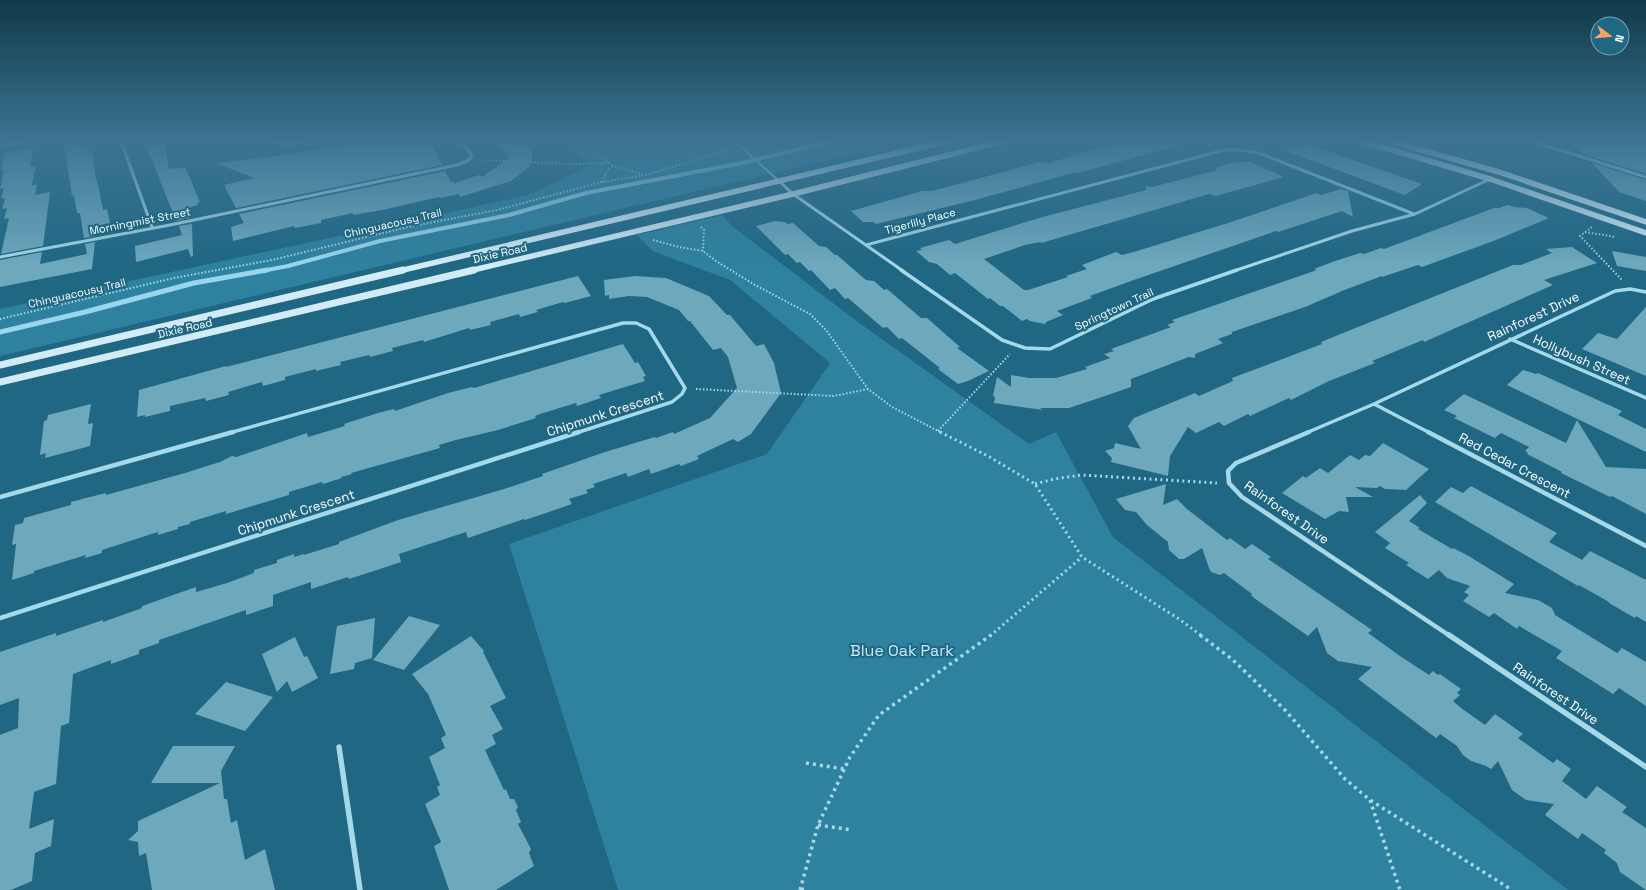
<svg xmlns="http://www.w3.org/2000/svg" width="1646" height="890" font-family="'Space Grotesk',sans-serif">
  <rect width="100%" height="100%" fill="#1f6783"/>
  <path fill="#2e819f" d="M561 141H909L0 356V309L529 195 590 165Z
    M722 215 732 226 858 322 1029 444 1056 432 1113 537 1568 890H618L509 544 767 454 830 363 730 280 653 251 637 235Z"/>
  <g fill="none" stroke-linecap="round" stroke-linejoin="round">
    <path stroke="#99d6eb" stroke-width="4" d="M262 271 288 266 380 241 509 215 586 193 742 163 832 141"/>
    <path stroke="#99d6eb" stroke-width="5" d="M0 332 85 312 194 283 267 270"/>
  </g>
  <path fill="#6da8bd" d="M77 141H86L88 152 92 151 96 179 98 184 103 210 107 209 110 223 96 226 95 236 84 238 80 213H77L74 195 72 196 64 143Z
    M155 141H164L169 169 185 167 200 202 197 203 198 205 191 207V217L176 221 152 160 143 143Z
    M363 141H430L442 165 236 208 224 185 254 178 216 163 292 154Z
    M498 141H525L533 153 530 166 511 181 460 197 459 194 440 198 439 197 382 210 353 215V213L321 220V223L295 228 294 226 233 241 231 227 244 223 239 214 445 171 451 182 453 181 454 183 479 175 482 177 509 158Z
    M1125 141H1180V145L1078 173 1076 172 975 200 876 224 874 222H863L851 211 919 192 920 191H932L1040 162 1048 163Z
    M1570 141H1646V174L1583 154Z
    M1308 143 1328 151H1327L1422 184 1405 195 1283 150Z
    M33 148 30 167 36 165 32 185H37L35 195 50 192 43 246 1 254 9 218 4 219 7 208 2 209 5 199 1 198 4 188 0 189 4 170 1 171 4 153Z
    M1248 161 1284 177 1216 196 1209 194 1041 243 1040 242 1025 245 984 259 1024 290H1028L1068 277 1066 276 1087 269 1082 265 1116 252 1122 255 1137 251 1228 223 1317 193 1321 195 1341 189 1348 191 1353 217 1342 211 1278 232 1276 231 1131 281 1090 296 1092 298 1057 311 1063 315 1046 322 1045 324 1030 321 1027 319 1022 321 1003 306H1000L990 298 988 299 955 273 950 275 937 264 929 262 916 251 922 250 920 248 949 240 955 244 1039 218 1146 190V186L1152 187 1218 170 1215 168 1236 162 1238 163Z
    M1592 163 1646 180V201L1619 192Z
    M1508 205 1514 207 1527 208 1549 218 1496 240 1422 267 1418 265 1382 277V276L1339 292H1340L1305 307 1232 332V334L1218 339 1223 343 1195 354V358L1189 357 1131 379V387L1105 396 1069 408H1040L1043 410 994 403 995 397 993 396 997 377 1011 387V375L1029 378H1056L1087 369 1085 367 1110 358 1104 354 1114 351 1111 349 1171 327 1167 325 1175 322 1172 320 1317 270 1314 269 1335 261 1360 253 1364 254 1381 248 1384 249 1494 208H1499Z
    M775 221 785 222 787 224 793 223 819 246 826 247 835 255H837L866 280 874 281 884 290 887 289 921 318H927L960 347 957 348 989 371 968 381 958 384 938 369 940 368 902 338 899 339 887 327 883 328 848 298 845 299 835 288 830 290 811 270 809 271 800 262 797 263 788 254 785 255 756 226Z
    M192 224 193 256 191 257 188 249 136 262 135 246 182 235 179 226Z
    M95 242 92 269 0 287V260L42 252 40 264 87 254 85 244Z
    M1572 247 1597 263 1544 280 1553 285 1424 342 1423 340 1372 361 1375 363 1329 381 1291 400 1289 398 1250 416 1248 414 1224 426 1219 422 1196 433 1188 427 1170 456 1168 476 1111 462 1112 458 1105 451 1114 448 1115 443 1141 449 1128 426 1134 418 1195 393 1199 396 1233 381 1232 378 1322 344 1321 342 1348 331 1513 265H1521L1552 253 1546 249Z
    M1612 251 1646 257V271L1617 266Z
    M578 276 591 296 565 303 563 302 536 310 538 312 520 317 519 314 490 322 491 325 470 330 469 328 424 342 423 340 392 348 393 351 370 357 369 355 340 362 341 365 316 371V369L285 377V380L263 386 262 382 228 392 229 395 206 401 205 398 170 406V411L145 417V415L137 417 139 390 226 366V367Z
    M635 276 666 278 709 296 727 315H730L756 346 764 344 774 363 781 393 751 434 738 442 733 439 697 456 699 459 681 466 679 464 651 474 649 469 628 477 626 473 593 484 595 487 586 490 588 493 569 499 572 504 546 513 525 520 524 519 468 538 466 532 399 554 401 562 386 567 349 579 348 577 311 589V582L273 595V606L246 615V610L159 640V643L139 650V654L111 664V660L73 674 69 723 61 726 56 784 34 792 29 829 54 819 51 846 35 853 32 881 11 890H0V735L18 728 19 698 0 705V652L56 633V636L103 620V622L142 608V606L196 587V592L227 583 254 573V570L277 563V560L294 554V557L304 554V555L339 544V542L398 520 504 489 543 476 542 474 605 452 655 437 656 438 673 432 674 434 710 418 737 388 728 357 721 348 713 350 690 321H688L679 310 647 297 629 296 609 299V295L605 296 604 280Z
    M1646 307V376L1582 349 1598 333 1617 339Z
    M623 344 635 363 638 362 646 376 643 377 645 381 599 395 601 398 577 406 576 403 540 414 535 416 536 418 498 430 456 440 439 445 440 448 351 473 352 474 341 477 342 478 323 484 322 482 289 492V495L226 514V511L190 522V524L178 527V529L158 535V532L102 550V553L85 558 86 555 34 571V573L12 580 16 544 12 545 15 525 23 523 24 518 71 505V502L86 498 106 493V495L185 473 220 462 232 456 236 457 307 433 308 437 345 426 344 424 378 413 394 409 395 411 448 393 472 387 474 388Z
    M1523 370 1536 374 1538 373 1622 411 1618 415 1646 429V452L1507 385Z
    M1464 394 1566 443 1577 420 1606 467 1646 469V514L1612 496 1610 497 1561 473 1562 472 1527 454 1528 453 1525 451 1529 447 1501 433 1495 438 1454 418 1457 416 1444 410Z
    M91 404 88 424 93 423 90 446 45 458 46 453 40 455 44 421 47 420 48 415Z
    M1383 443 1429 469 1406 490 1385 489 1380 486 1377 488 1355 487 1373 497H1346L1349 512 1339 511 1325 519 1282 493 1303 476 1306 478 1320 468 1328 473 1350 455 1359 460 1365 455 1370 456Z
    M1166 484 1163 505 1177 499 1187 509 1227 540 1230 538 1245 549 1252 544 1271 557 1268 559 1372 630 1368 633 1400 656 1429 675 1433 671 1438 675 1440 674 1461 689 1457 693 1460 695 1453 701 1461 708 1485 725 1495 714 1523 734 1518 738 1553 763 1557 759 1571 769 1562 781 1586 799 1597 786 1627 807 1622 812 1646 828V890L1620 872 1617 863 1604 853 1606 850 1582 833 1578 839 1545 815 1554 804 1526 800 1512 790 1498 761 1491 769 1486 766 1471 761 1463 755 1457 746 1440 734 1436 738 1358 679 1372 667 1338 661 1327 653 1317 627 1308 636 1254 598 1251 595 1252 594 1224 573 1220 575 1211 572 1209 568 1202 548 1184 559H1179L1169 550 1168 542 1147 525 1136 512 1125 510 1116 499Z
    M1471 486 1557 533 1549 542 1582 560 1590 551 1646 580V622L1636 616 1635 618 1609 603V602L1579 585 1578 586 1435 502 1451 487 1463 493Z
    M1420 495 1427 503 1409 521 1420 528 1418 529 1452 549 1453 548 1467 555 1514 584 1505 593 1538 600 1552 608 1555 615 1617 653 1622 648 1646 662V706L1619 688 1613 694 1556 658 1562 651 1519 626 1517 629 1494 613 1489 617 1463 601 1469 595 1464 592 1470 586 1447 578 1439 570 1428 579 1406 565 1409 563 1385 548 1390 543 1375 532Z
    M409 616 440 625 404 670 373 660Z
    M375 618 372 658 355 663 354 669 330 674 337 626Z
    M471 636 484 651 483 652 506 698 490 706 503 729 492 735 496 744 485 750 504 790 506 789 510 799H514L518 807 516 810 521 822 518 824 531 849 529 853 534 866 496 890H449L434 846 441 842 425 804 440 795 437 787 440 785 429 757 445 748 441 738 446 735 428 694 412 674Z
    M295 637 304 657 307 656 318 678 292 692 287 681 277 692 262 654Z
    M226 682 273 697 245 731 195 714Z
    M173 746H235L221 771 224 799H227L231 823 237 820 245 860 265 849 275 890H152L146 853 139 856 138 842 128 840 138 831V821L220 783H151Z"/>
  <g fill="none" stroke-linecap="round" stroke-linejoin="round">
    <path stroke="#a5d8e9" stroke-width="2" stroke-dasharray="1.5 2" stroke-linecap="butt" d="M586 141 613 166 642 174
      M713 141 724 151
      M1345 141 1351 143
      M754 145 789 141
      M485 160 573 164 609 163
      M602 182 607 171 613 166
      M701 227 704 230 703 251
      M1592 227 1580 236 1622 280
      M1585 232 1616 237
      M653 240 679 247 703 251 716 261 755 285 810 314 826 330 868 389 892 407 942 433
      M0 319 174 278 272 260 408 227 497 210 602 182 645 175 730 150
      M696 389 834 396 868 389
      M938 431 1010 354"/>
    <path stroke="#a5d8e9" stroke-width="3" stroke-dasharray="2 3.5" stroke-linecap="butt" d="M940 432 988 456 1035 484 1082 557 1179 619 1202 636
      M1035 484 1054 479 1081 475 1217 483
      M990 636 1082 557"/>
    <path stroke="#a5d8e9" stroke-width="3.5" stroke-dasharray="3 4" stroke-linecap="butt" d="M1200 635 1233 660 1286 711 1345 779 1370 800 1512 890
      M806 763 844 769
      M1370 800 1400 890
      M818 825 852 830
      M801 889 808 890
      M800 890 818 825 850 757 879 715 991 635"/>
    <path stroke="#a5d8e9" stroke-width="2" d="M734 141 779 181"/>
    <path stroke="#a5d8e9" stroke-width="3" d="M121 141 152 227
      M273 141 286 144 307 141
      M1531 141 1646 177
      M0 146 30 141
      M779 181 793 194 903 271
      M866 245 1224 150H1241L1259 153 1414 214
      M0 257 170 225 457 165 469 160 472 155 460 141
      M1234 271 1352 231 1415 214 1490 179"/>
    <path stroke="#a5d8e9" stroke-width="3.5" d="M901 270 1002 340 1025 348 1050 349 1153 299 1237 270
      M1510 339 1646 398
      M1374 404 1430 433
      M229 433 623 323H636L649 329 685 388 682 394 672 402 576 433
      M1306 433 1374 404 1615 291 1630 289 1646 292"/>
    <path stroke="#a5d8e9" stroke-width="4.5" d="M1309 432 1236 463 1228 471 1229 483 1242 497 1450 636
      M1428 432 1646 546
      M0 497 233 432
      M0 618 579 432"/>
    <path stroke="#a5d8e9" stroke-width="5.5" d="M1449 635 1646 767
      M339 747 360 890"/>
    <path stroke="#d1ecf7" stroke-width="5.5" d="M1362 141 1490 179 1646 233
      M1390 141 1499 172 1646 222
      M399 271 948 141
      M469 271 793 194 1004 141"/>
    <path stroke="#d1ecf7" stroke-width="7" d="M0 365 403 270
      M0 382 474 270"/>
  </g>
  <linearGradient id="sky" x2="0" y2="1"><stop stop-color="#113948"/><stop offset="0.53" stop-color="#3c7493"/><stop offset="1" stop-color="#3c7493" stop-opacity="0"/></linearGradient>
  <rect width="1646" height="265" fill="url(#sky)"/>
  <g text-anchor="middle" stroke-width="4" stroke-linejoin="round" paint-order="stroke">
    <g font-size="11" fill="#fff" stroke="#1f6783">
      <text transform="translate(140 221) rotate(-11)" y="4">Morningmist Street</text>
      <text transform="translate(920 221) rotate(-15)" y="4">Tigerlily Place</text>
      <text transform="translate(393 223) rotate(-13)" y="4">Chinguacousy Trail</text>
      <text transform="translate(500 253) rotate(-13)" y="4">Dixie Road</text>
      <text transform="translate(77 293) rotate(-13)" y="4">Chinguacousy Trail</text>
      <text transform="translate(1114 309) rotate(-25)" y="4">Springtown Trail</text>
      <text transform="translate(185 328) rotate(-13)" y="4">Dixie Road</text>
    </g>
    <g font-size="13" fill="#fff" stroke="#1f6783">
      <text transform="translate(1533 316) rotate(-25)" y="5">Rainforest Drive</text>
      <text transform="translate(1582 359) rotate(24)" y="5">Hollybush Street</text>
      <text transform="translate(605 413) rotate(-18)" y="5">Chipmunk Crescent</text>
      <text transform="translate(1515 465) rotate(28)" y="5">Red Cedar Crescent</text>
      <text transform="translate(296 512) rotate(-18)" y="5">Chipmunk Crescent</text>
      <text transform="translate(1287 512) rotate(35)" y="5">Rainforest Drive</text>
      <text transform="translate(1556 693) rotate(34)" y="5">Rainforest Drive</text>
    </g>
    <g font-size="16" fill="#caebf7" stroke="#1f6783">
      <text x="902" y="656">Blue Oak Park</text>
    </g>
  </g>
  <g transform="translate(1610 36) rotate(106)"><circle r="19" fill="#1f6783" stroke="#79a4b5"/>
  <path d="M0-3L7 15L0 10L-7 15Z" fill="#f8a365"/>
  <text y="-6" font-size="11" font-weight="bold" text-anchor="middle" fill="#ffffff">N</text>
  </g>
</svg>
